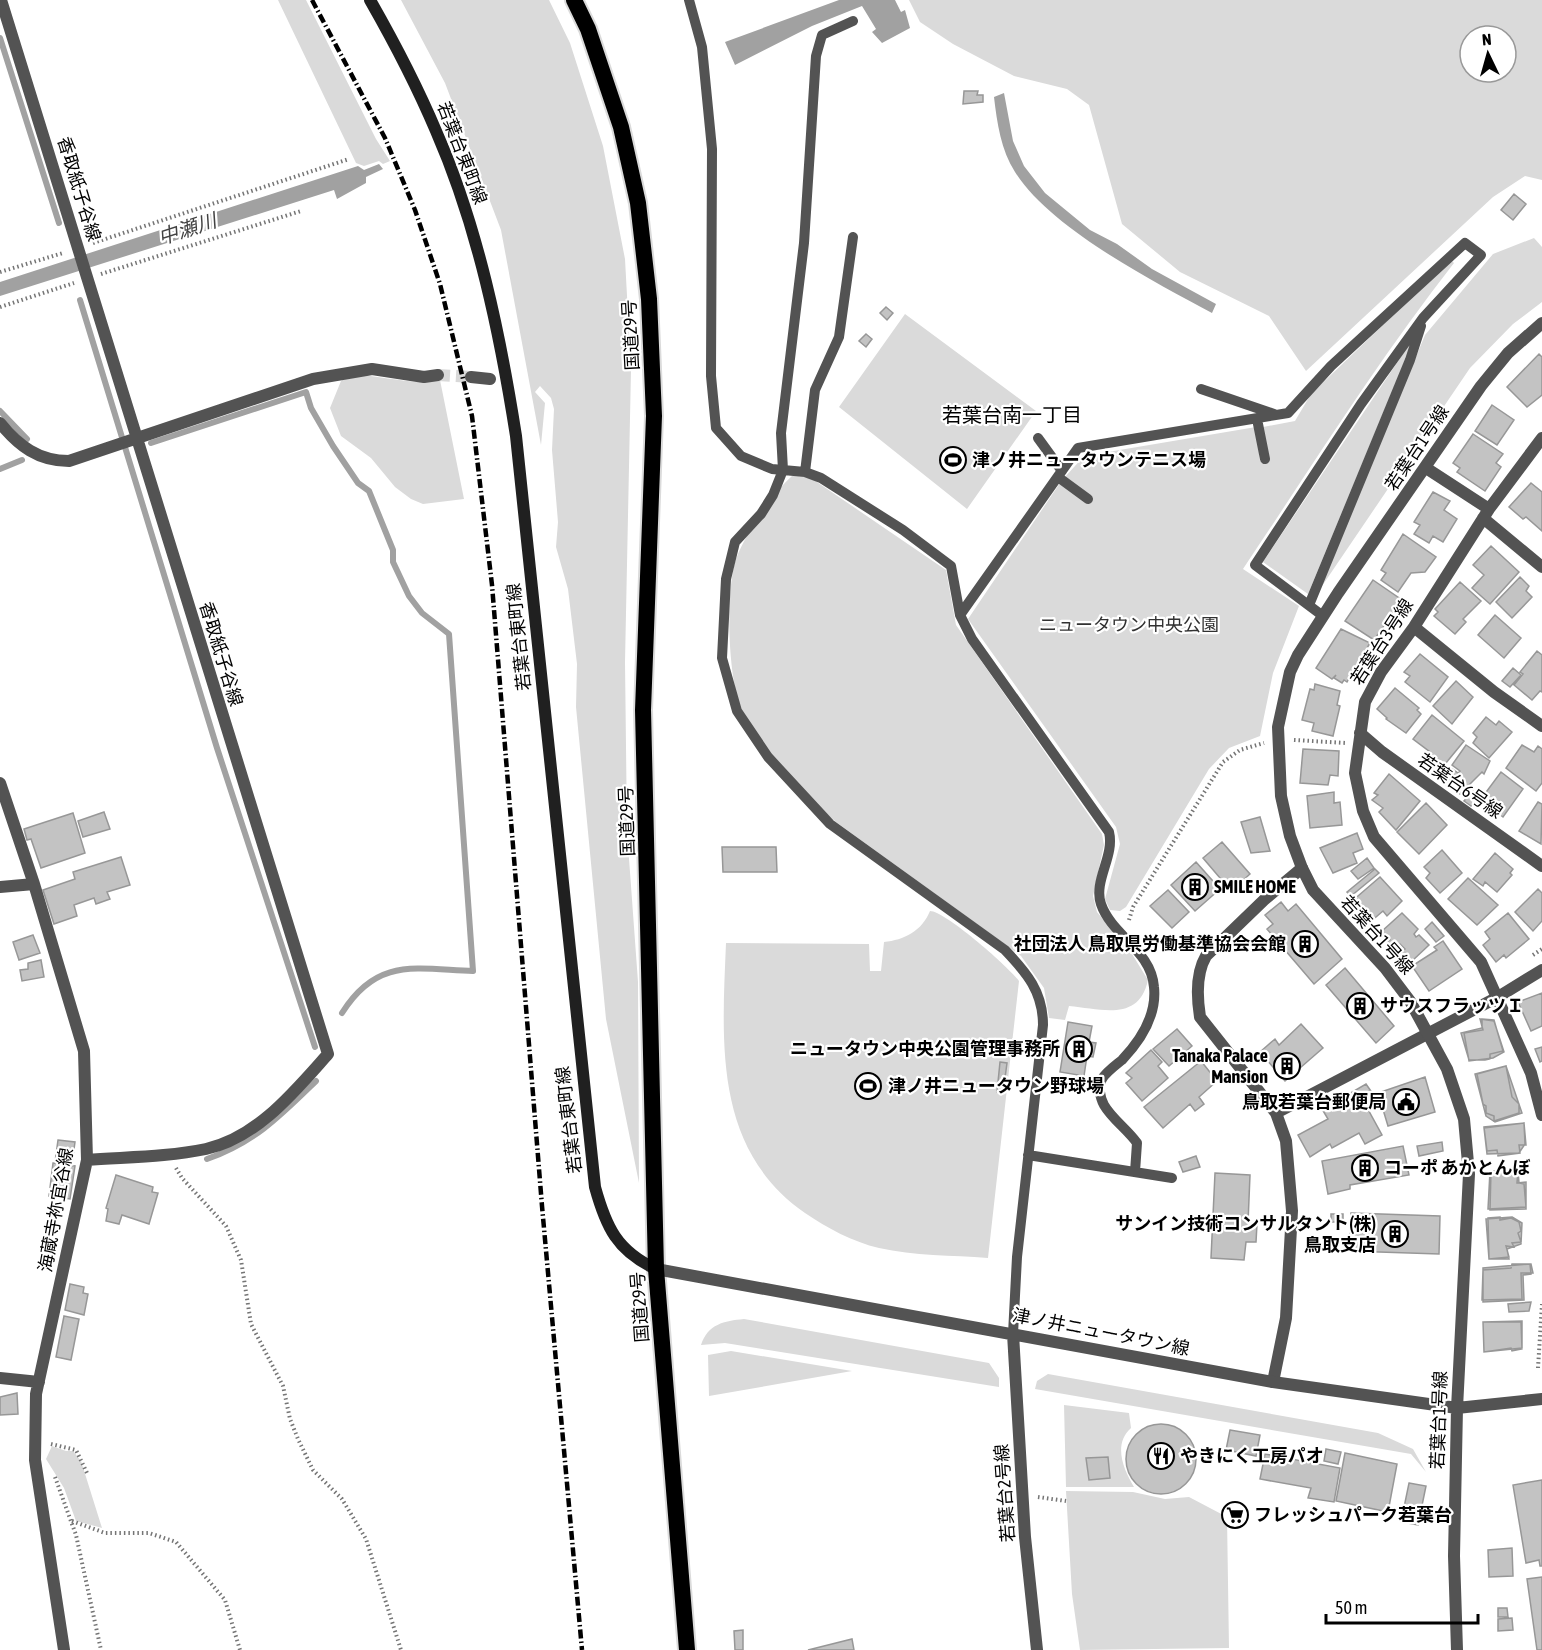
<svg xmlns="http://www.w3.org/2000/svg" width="1542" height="1650" font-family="'Asap Condensed','Noto Sans JP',sans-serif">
  <rect width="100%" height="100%" fill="#fff"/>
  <path fill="#dadada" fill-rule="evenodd" d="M278 0H306L376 139 390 161 383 164 379 161 364 166 356 163Z
    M401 0H549L570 43 603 146 625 259 631 369 625 662 627 831 638 982 639 1183 606 1019 576 707 577 664 568 589 556 547 558 522 552 450 554 409 551 398 540 386 535 392 545 403 541 445 501 230 445 83Z
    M909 0H1542V180L1525 176 1493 197 1306 371 1269 316 1180 272 1122 224 1089 105 1067 89 1014 76 953 44 920 22ZM1470 36H1506V72H1470Z
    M1534 238 1542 247V302L1513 324 1470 368 1320 589 1425 335 1493 254Z
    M1451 260 1454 263C1378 360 1312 466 1243 569L1299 606 1273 673 1260 736 1229 748 1209 769 1126 907 1120 911 1110 910 1105 899 1120 844 1116 827 968 619 1060 483 1088 504 1093 498 1065 477 1084 456 1256 427 1260 461 1268 460 1263 427 1295 421 1311 394Z
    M905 314 1036 411 967 509 839 407Z
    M1415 336 1308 594 1263 562Z
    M350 375C381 374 409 386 440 380L464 499 423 504 411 499 395 487 371 458 341 436 330 408 341 381Z
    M792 476H803L814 480 946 570 956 625 1102 834 1104 845 1093 896 1097 912 1132 954 1148 980C1139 1022 1102 1009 1069 1006L1065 1020 1049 1018 1044 988 1021 956 836 822C807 796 756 745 741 709 728 677 725 593 736 559 745 534 772 494 792 476Z
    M930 911C945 911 1009 967 1019 981L988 1258C952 1255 914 1256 879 1248 853 1242 827 1228 805 1213 713 1149 722 1042 726 943L869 944 870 971H881L884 942C904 940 922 931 930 911Z
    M744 1319 989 1363 999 1378V1387L725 1343 701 1345C708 1324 724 1321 744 1319Z
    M731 1351 852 1371 709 1396 708 1355Z
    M1048 1374 1378 1433 1413 1449 1426 1472 1411 1454 1035 1389 1037 1381Z
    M1064 1405 1129 1413 1131 1428C1113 1444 1123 1469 1134 1487H1066Z
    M52 1446 66 1451H73L81 1461 102 1528 76 1521 64 1488 46 1459Z
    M1066 1491 1133 1492 1165 1499 1189 1497 1227 1517 1229 1648 1080 1650 1072 1594Z"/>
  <path fill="#a1a1a1" d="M839 0H895L901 12 905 10 910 28 882 43 872 32 876 29 862 6 812 26 735 65 725 42Z
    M1004 93 1013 141 1024 166 1045 193 1090 230 1117 244 1152 269 1216 304 1212 313C1153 281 1051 229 1015 172 1001 150 997 123 994 97Z
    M379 164 383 169 366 177V183L337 199 334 190 0 296V282L358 166 364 170Z"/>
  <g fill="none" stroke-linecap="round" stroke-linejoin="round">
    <path stroke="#a1a1a1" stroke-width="6" d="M0 38 59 223
      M80 300 217 748 315 1047
      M0 411 27 439
      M151 443 306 392 311 408 333 446 358 483 369 491 393 550V562L409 596 422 613 449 634 473 971C415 969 377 957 342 1013
      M0 469 22 460
      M207 1159C255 1142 280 1116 316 1081"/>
  </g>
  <path fill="#c3c3c3" stroke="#979797" stroke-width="1.5" d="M964 91H978L977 95H983V102L963 104Z
    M1514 194 1526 204 1513 220 1501 210Z
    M886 307 893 313 887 320 880 313Z
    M866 334 872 339 866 347 859 341Z
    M1539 354 1542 357V395L1527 407 1507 387Z
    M1492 405 1514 420 1497 445 1475 431Z
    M1473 434 1503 454 1496 463 1501 467 1485 491 1457 472 1460 468 1453 463Z
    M1531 483 1542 492V531L1526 517 1523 519 1509 507Z
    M1433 492 1450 501 1444 510 1457 519 1443 542 1433 536 1429 543 1414 534 1420 525 1414 522Z
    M1403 534 1436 557 1425 572 1411 573 1398 592 1381 580 1386 573 1381 570Z
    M1491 546 1519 572 1490 604 1472 588 1484 575 1473 565Z
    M1520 577 1529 586 1526 591 1532 597 1512 618 1496 602Z
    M1373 580 1402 600 1374 640 1345 621Z
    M1460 582 1481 601 1463 619 1466 622 1455 634 1434 616 1438 612 1435 609Z
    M1495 615 1521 638 1504 658 1478 635Z
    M1341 629 1370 643 1347 682 1344 680 1342 683 1334 678 1336 675 1332 679 1316 668Z
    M1537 651 1542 655V692L1540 691 1532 700 1514 685 1523 674 1520 672Z
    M1420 654 1448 677 1430 702 1405 682 1410 676 1404 672Z
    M1513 668 1521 675 1510 687 1502 681Z
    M1456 681 1473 697 1452 724 1433 706Z
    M1315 684 1340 691 1337 705 1340 706 1333 736 1312 731 1314 723 1302 720 1310 689 1314 690Z
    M1395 688 1419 708 1417 710 1421 714 1406 733 1386 719 1387 718 1377 709Z
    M1432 715 1464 741 1441 769 1428 761 1426 757 1430 752 1413 739Z
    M1486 717 1496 725 1499 721 1512 732 1489 758 1473 743 1477 737 1473 733Z
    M1466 745 1490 761 1484 774 1482 772 1460 794 1441 781 1451 768 1458 773 1460 771 1452 765Z
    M1522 745 1534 752 1538 746 1542 749V783L1536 791 1506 768Z
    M1303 749 1339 751 1338 776 1330 775 1328 785 1300 783Z
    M1501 772 1523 789 1503 817 1494 810 1492 812 1481 799Z
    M1389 774 1420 801 1396 830 1379 812 1383 808 1372 800 1378 795 1374 793Z
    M1473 791 1479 796 1471 806 1464 801Z
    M1334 792V803L1340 802 1342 825 1310 828 1307 796Z
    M1538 802 1542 804 1541 844 1519 831Z
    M1426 803 1447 825 1419 854 1397 832Z
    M104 812 110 829 83 837 78 821Z
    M73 813 85 853 41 868 31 839 27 840 24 829Z
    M1260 817 1270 851 1251 853 1241 822Z
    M1357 833 1363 849 1353 853 1357 863 1333 873 1320 848Z
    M1222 842 1250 874 1231 891 1203 858Z
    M722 847H776L777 872H723Z
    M1442 850 1462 873 1440 893 1426 878 1430 873 1424 867Z
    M1495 853 1513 869 1510 873 1512 875 1497 892 1485 882 1483 886 1473 879Z
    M121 857 130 885 107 892 110 899 96 904 94 898 74 905 77 916 54 924 43 890 75 879 73 872Z
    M1367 858 1374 868 1358 879 1351 871Z
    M1196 862 1220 889 1195 911 1171 885Z
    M1375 869 1379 873 1351 896 1347 892Z
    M1380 877 1402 901 1387 916 1383 911 1369 923 1351 902Z
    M1468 878 1498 905 1477 925 1448 899Z
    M1538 889 1542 893V921L1533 931 1515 912Z
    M1168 890 1189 912 1172 928 1150 906Z
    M1281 902 1288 911 1296 904 1342 959 1314 984 1267 929 1273 924 1265 915Z
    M1402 913 1418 929 1414 934 1416 937 1419 935 1429 945 1411 962 1402 952 1405 949 1400 944 1394 950 1387 942 1390 940 1381 932Z
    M1508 913 1529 939 1506 958 1504 955 1496 962 1483 945 1490 939 1485 932Z
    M1432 922 1444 936 1436 942 1425 929Z
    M33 935 40 953 19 960 13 942Z
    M1443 941 1462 969 1429 991 1412 966 1437 950 1434 947Z
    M41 960 44 977 22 981 20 970 28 969V963Z
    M1345 968 1394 1026 1376 1043 1326 985Z
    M1542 993V1026L1531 1031 1518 1002Z
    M1480 1019 1494 1021 1504 1052 1493 1058 1469 1061 1464 1033 1483 1030Z
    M1482 1019 1494 1020 1503 1051 1490 1054V1059L1485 1060H1469L1461 1033 1482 1028Z
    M1068 1022 1092 1026 1089 1042 1096 1043 1093 1057 1087 1056 1084 1076 1060 1072Z
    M1301 1024 1323 1048 1285 1081 1260 1052 1275 1039 1279 1045Z
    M1177 1029 1192 1046 1169 1066 1153 1049Z
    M1542 1047V1061L1540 1062 1535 1049Z
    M1151 1050 1162 1062 1158 1066 1168 1078 1142 1101 1126 1083 1132 1078 1126 1073Z
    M1201 1061 1217 1081 1199 1097 1204 1104 1195 1111 1190 1104 1163 1128 1144 1107Z
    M1000 1062 1007 1063 1003 1093 997 1092Z
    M1506 1066 1512 1097 1519 1104V1113L1494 1121V1116L1486 1113V1106L1483 1104 1477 1074Z
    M1506 1066 1522 1113 1495 1122 1486 1116 1475 1074Z
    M1425 1077 1435 1112 1388 1126 1378 1093Z
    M1366 1084 1375 1097 1364 1102 1382 1135 1365 1144 1359 1133 1332 1148 1330 1144 1310 1157 1298 1135 1328 1119 1322 1109 1339 1099 1345 1109 1352 1105 1347 1095Z
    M1524 1123 1526 1145H1519L1520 1153 1498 1156 1497 1150 1487 1151 1484 1127Z
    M1524 1123 1525 1144 1519 1153 1487 1154 1484 1128Z
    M58 1140 75 1142 72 1164 55 1162Z
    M1442 1142 1443 1151 1419 1156 1417 1146Z
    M1403 1146 1409 1175 1350 1185V1189L1328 1194 1322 1161Z
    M1196 1156 1200 1167 1183 1172 1179 1162Z
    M53 1163 75 1166 70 1199 49 1196Z
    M1518 1170 1519 1183 1524 1184 1526 1207 1488 1209 1490 1171Z
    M1518 1170 1517 1183 1526 1182V1209L1490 1210 1491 1171Z
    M1215 1173 1250 1175 1248 1223 1257 1224 1256 1242H1246L1244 1260 1211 1258Z
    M116 1175 153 1187 152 1192 158 1193 149 1224 122 1215 119 1224 106 1221 108 1209 106 1208Z
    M1351 1213 1440 1216 1439 1254 1349 1251Z
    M1331 1214H1343V1222H1331Z
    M1500 1217V1220L1511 1218 1519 1222 1521 1231 1518 1233 1521 1242 1512 1243 1514 1247 1506 1246 1509 1257 1489 1259 1488 1218Z
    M1512 1217 1522 1223 1521 1244 1507 1249 1509 1259H1489L1486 1219Z
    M1512 1264H1531L1533 1273H1521L1522 1299 1482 1300 1483 1270 1511 1268Z
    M1530 1264 1531 1274 1523 1275 1524 1300 1483 1302V1268Z
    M70 1284 84 1287 83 1293 88 1294 84 1315 65 1310Z
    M1531 1302 1529 1311 1509 1312 1508 1304Z
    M64 1316 79 1319 71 1360 56 1357Z
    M1522 1321V1348L1484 1352 1483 1322Z
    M1483 1322H1521L1522 1349 1512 1351 1511 1348 1484 1352Z
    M17 1393 18 1414 0 1415V1397Z
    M1126 1459a35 35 0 1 1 70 0a35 35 0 1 1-70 0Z
    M1230 1430 1260 1435 1256 1456 1226 1450Z
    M1326 1449 1341 1452 1338 1464 1324 1461Z
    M1345 1453 1397 1464 1388 1512 1336 1501Z
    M1265 1454 1340 1468 1334 1502 1308 1498 1311 1488 1260 1479Z
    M1108 1457 1110 1478 1089 1480 1086 1458Z
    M1542 1480V1566H1540L1539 1560 1526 1563 1513 1485Z
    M1409 1483 1426 1486 1418 1525 1401 1522Z
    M1512 1548 1513 1576 1489 1577 1488 1550Z
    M1542 1577V1650H1537L1527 1579Z
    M1498 1608H1507L1508 1617H1498Z
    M1512 1618 1513 1630 1498 1631V1619Z
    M743 1630V1650H735L734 1631Z
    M852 1639 854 1650H808Z"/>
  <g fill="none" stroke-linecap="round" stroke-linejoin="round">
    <path stroke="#d9d9d9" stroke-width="12" stroke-dasharray="12 6" stroke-linecap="butt" d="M438 375 471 377"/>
    <defs>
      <path id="trunk" d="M574 0 588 29 621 127 638 203 649 299 654 416 643 710 656 1269 687 1650"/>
    </defs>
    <use href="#trunk" stroke="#dbdbdb" stroke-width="20"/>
    <path stroke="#757575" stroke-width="4" stroke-dasharray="1.5 3" stroke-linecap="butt" d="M93 243 349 159
      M0 272 63 253
      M101 274 301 211
      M0 307 74 283
      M1294 740 1346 743
      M1129 920 1133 907 1223 762 1240 750 1264 743
      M1533 955 1542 949
      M176 1168 182 1178 226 1226 241 1260 251 1324 283 1386 290 1419 298 1439 313 1470 342 1499 366 1539 401 1650
      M1538 1368 1542 1304
      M51 1444 76 1450 87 1473
      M55 1477 76 1535 101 1650
      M1038 1497 1066 1501
      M72 1521 105 1533H149L176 1542 225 1600 240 1650"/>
    <path stroke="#535353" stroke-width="10" d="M689 0 702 47 712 149 711 376 716 428 741 456 772 469 805 472 821 478 903 530 951 566 960 615 972 639 1109 832C1115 856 1093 881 1101 904 1112 936 1151 950 1154 987 1157 1016 1141 1040 1122 1060 1116 1065 1106 1072 1102 1079 1098 1086 1100 1098 1104 1105 1112 1119 1127 1129 1137 1143L1135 1172
      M853 21 822 35 816 56 804 243 781 433 783 470 773 495 761 514 735 542 726 579 722 658 737 711 768 757 830 824 1005 950C1027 973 1043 992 1043 1025L1017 1257 1013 1334
      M1201 389 1274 414
      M1257 419 1265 459
      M1038 438 1062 471
      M805 472 815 390 839 337 853 237
      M1058 477 1088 499
      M1309 605 1410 360 1421 326
      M960 615 1078 448 1288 413 1331 366 1465 243 1481 255 1423 318 1361 404 1255 565 1323 616
      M1028 1155 1172 1178"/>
    <path stroke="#535353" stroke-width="12" d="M1 0 328 1054C295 1091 257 1138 206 1149 168 1157 126 1157 87 1160
      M471 377 490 379
      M0 423C19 446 38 461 69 461L313 379 372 369 424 377 438 375
      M1542 438 1489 509 1414 627 1381 672 1365 702 1355 773 1363 811 1374 837 1481 962 1531 1073 1542 1115
      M1426 468 1489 509
      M1483 518 1542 567
      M1414 627 1494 692 1542 726
      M1360 733 1382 752 1542 866
      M0 783 34 884 84 1051 87 1160 36 1394 35 1460 64 1650
      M0 887 34 884
      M1276 1113 1498 997 1542 970
      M0 1378 39 1382
      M1273 1382 1286 1318 1292 1211 1286 1141 1276 1113 1200 1017C1197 998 1196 973 1206 956L1264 900 1302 868"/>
    <path stroke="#535353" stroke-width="12" d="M656 1269 1273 1382 1457 1408 1542 1399
      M1013 1334 1025 1537 1037 1650
      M1457 1650 1454 1556 1457 1408 1469 1174 1464 1119 1447 1069 1410 1001 1385 968 1313 890 1302 868 1290 836 1281 796 1278 727 1290 672 1298 655 1338 593 1481 386 1508 353 1542 323"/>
    <path stroke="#202020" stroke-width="12" d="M370 0C394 42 417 86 436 131 478 227 500 334 516 436L595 1187C606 1227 617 1251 656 1269"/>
    <use href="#trunk" stroke="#000" stroke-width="16"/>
    <path stroke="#000" stroke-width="4.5" stroke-dasharray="9 3 1.5 3" stroke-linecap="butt" d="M312 0 385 138 415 210 440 284 472 416 492 585 542 1206 582 1650"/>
  </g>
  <defs>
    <symbol id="stadium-ring" viewBox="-11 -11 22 22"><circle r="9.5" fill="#fff" stroke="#000" stroke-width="1.5"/><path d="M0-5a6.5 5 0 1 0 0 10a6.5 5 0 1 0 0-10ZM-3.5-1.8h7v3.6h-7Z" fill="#000"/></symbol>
    <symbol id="building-ring" viewBox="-11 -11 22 22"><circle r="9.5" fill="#fff" stroke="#000" stroke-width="1.5"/><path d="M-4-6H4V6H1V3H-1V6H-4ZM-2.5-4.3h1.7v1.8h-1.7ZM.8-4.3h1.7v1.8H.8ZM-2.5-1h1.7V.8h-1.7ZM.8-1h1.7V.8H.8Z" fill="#000"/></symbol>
    <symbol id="civic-ring" viewBox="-11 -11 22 22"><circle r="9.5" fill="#fff" stroke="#000" stroke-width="1.5"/><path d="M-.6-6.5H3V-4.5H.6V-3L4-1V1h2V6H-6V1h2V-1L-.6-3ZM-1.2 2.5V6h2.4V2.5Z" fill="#000"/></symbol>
    <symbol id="restaurant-ring" viewBox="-11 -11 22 22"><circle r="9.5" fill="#fff" stroke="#000" stroke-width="1.5"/><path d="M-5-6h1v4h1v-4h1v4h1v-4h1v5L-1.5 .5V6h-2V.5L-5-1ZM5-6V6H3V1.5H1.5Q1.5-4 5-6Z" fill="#000"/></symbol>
    <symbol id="supermarket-ring" viewBox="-11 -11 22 22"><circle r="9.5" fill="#fff" stroke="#000" stroke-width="1.5"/><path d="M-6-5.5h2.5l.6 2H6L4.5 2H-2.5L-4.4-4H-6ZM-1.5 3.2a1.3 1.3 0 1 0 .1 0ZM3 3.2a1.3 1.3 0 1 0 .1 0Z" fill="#000"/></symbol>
  </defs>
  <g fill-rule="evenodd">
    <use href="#stadium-ring" x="938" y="445" width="30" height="30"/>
    <use href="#building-ring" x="1180" y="872" width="30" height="30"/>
    <use href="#building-ring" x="1290" y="929" width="30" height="30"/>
    <use href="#building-ring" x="1345" y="991" width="30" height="30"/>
    <use href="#building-ring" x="1064" y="1034" width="30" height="30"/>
    <use href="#building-ring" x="1272" y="1051" width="30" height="30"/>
    <use href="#stadium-ring" x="853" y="1071" width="30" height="30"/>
    <use href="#civic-ring" x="1391" y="1087" width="30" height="30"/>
    <use href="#building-ring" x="1350" y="1153" width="30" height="30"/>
    <use href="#building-ring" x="1380" y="1219" width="30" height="30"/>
    <use href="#restaurant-ring" x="1146" y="1441" width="30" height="30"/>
    <use href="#supermarket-ring" x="1220" y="1500" width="30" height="30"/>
  </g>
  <g text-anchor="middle" stroke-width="4.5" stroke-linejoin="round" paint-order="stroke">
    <g font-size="18" fill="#000" stroke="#fff">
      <text transform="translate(462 153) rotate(69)" y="6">若葉台東町線</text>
      <text transform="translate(79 189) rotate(73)" y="6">香取紙子谷線</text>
      <text transform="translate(631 335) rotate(-93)" y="6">国道29号</text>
      <text transform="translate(1417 448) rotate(-56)" y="6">若葉台1号線</text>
      <text transform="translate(519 637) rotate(-96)" y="6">若葉台東町線</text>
      <text transform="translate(1382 642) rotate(-57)" y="6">若葉台3号線</text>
      <text transform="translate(221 654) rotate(73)" y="6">香取紙子谷線</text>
      <text transform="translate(1460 786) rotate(35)" y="6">若葉台6号線</text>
      <text transform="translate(627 821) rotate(-92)" y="6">国道29号</text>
      <text transform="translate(1377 935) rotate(48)" y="6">若葉台1号線</text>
      <text transform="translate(569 1120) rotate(-97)" y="6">若葉台東町線</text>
      <text transform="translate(56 1210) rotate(-80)" y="6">海蔵寺祢宜谷線</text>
      <text transform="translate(640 1307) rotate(-94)" y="6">国道29号</text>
      <text transform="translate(1101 1332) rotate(11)" y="6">津ノ井ニュータウン線</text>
      <text transform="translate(1439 1420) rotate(-88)" y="6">若葉台1号線</text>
      <text transform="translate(1005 1493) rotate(-94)" y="6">若葉台2号線</text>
    </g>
    <g font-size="18" font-weight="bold" fill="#000" stroke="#fff" text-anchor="start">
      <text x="972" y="466">津ノ井ニュータウンテニス場</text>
      <text x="1214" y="893">SMILE HOME</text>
      <text x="1286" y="950" text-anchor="end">社団法人 鳥取県労働基準協会会館</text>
      <text x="1380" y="1012">サウスフラッツＩ</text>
      <text x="1060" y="1055" text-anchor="end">ニュータウン中央公園管理事務所</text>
      <text x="1268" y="1062" text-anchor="end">Tanaka Palace<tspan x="1268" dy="21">Mansion</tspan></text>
      <text x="888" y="1092">津ノ井ニュータウン野球場</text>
      <text x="1386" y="1108" text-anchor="end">鳥取若葉台郵便局</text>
      <text x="1384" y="1174">コーポ あかとんぼ</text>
      <text x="1376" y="1230" text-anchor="end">サンイン技術コンサルタント(株)<tspan x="1376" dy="21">鳥取支店</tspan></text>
      <text x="1180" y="1462">やきにく工房パオ</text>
      <text x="1254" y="1521">フレッシュパーク若葉台</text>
    </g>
    <g font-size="18" fill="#313131" stroke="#fff">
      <text x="1129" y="631">ニュータウン中央公園</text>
    </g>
    <g font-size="20" font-style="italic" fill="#424242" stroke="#fff">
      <text transform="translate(187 229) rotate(-18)" y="7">中瀬川</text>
    </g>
    <g font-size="20" fill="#000" stroke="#fff">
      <text x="1012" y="422">若葉台南一丁目</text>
    </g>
  </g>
  <g transform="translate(1488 54) rotate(355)"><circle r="28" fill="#ffffff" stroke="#999999" stroke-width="1.5"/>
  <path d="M0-4.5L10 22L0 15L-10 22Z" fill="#000000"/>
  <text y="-9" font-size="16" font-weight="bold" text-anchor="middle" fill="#000000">N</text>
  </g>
  <path d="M1326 1614v9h152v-9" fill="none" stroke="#000000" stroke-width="3"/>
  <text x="1335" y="1614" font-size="18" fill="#000000" stroke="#ffffff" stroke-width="4.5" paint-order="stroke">50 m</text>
</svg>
